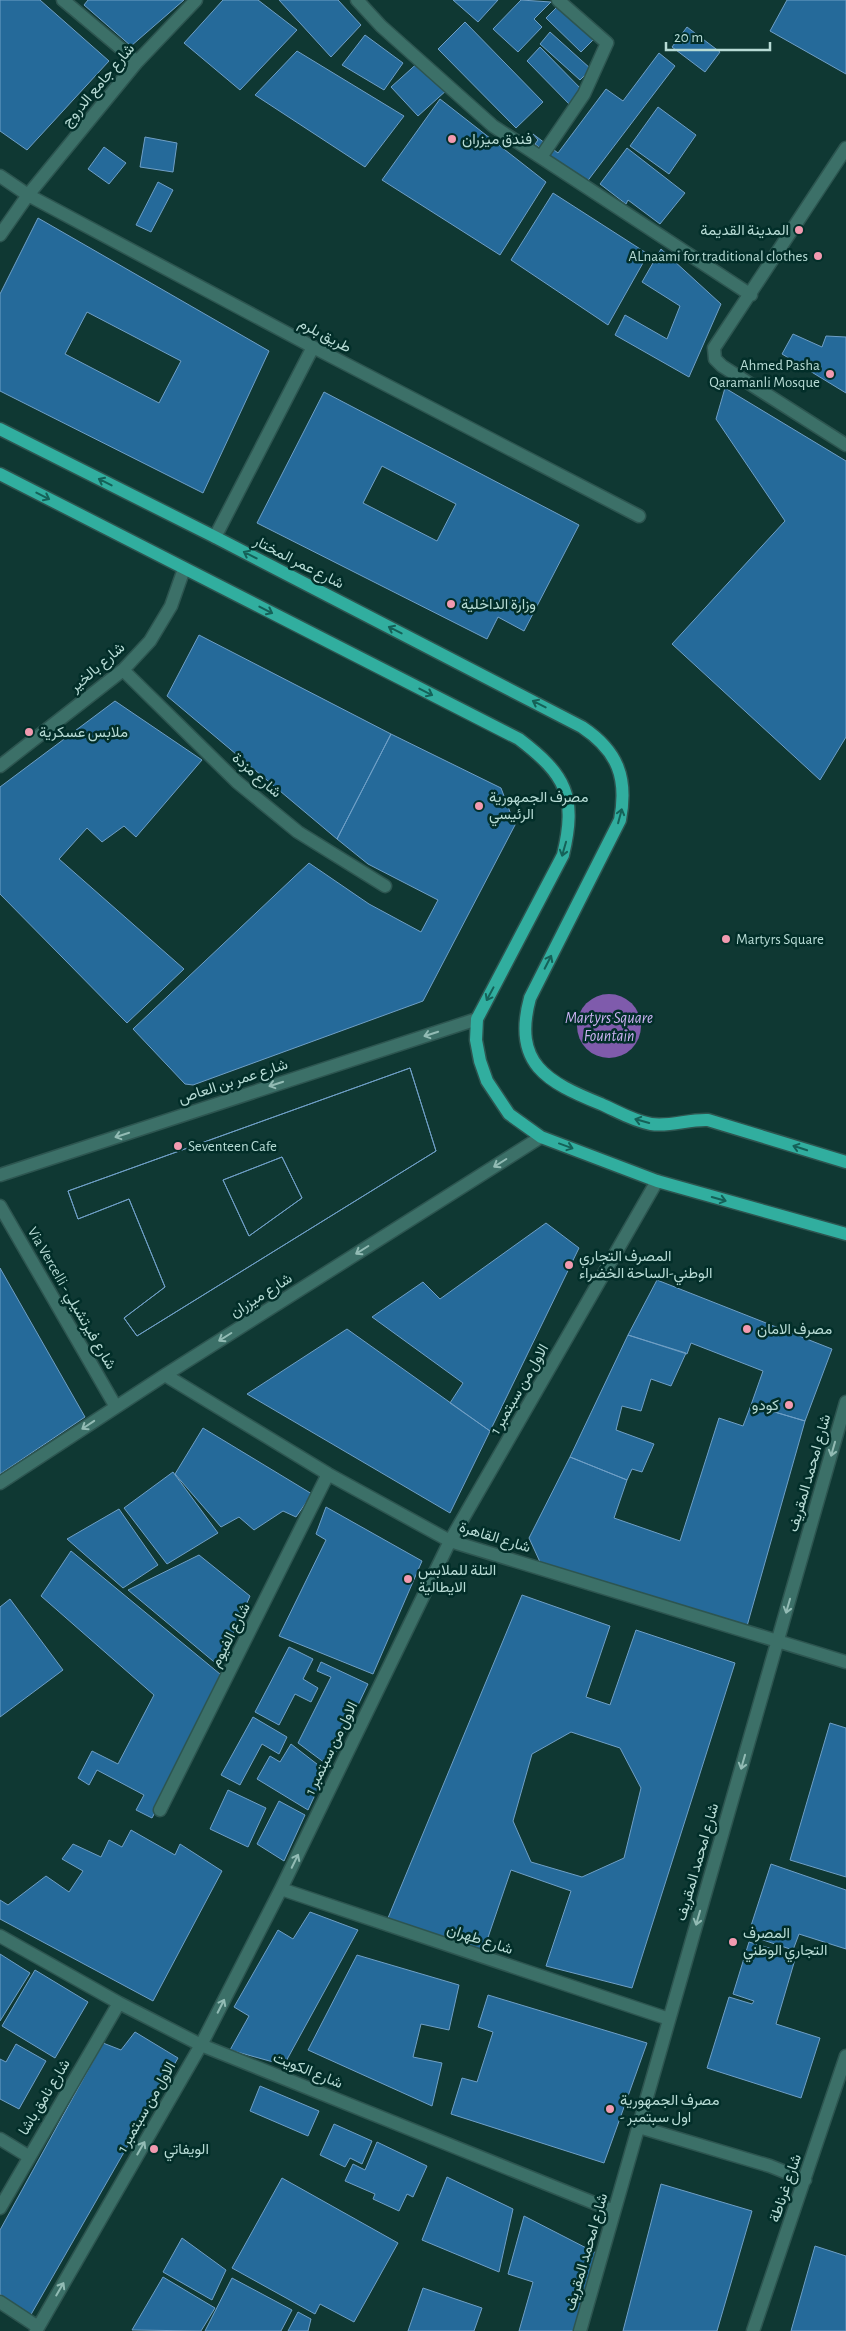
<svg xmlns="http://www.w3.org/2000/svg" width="846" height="2331" font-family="'Alegreya Sans',Vazirmatn,sans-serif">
  <rect width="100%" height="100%" fill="#0f3833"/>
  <path fill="#7f5bac" d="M577 1026a32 32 0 1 1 64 0a32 32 0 1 1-64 0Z"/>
  <path fill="#256a9a" stroke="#6f9fc6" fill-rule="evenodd" d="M0 0H40L109 61 27 150 0 131Z
    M88 0H184L131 46 84 5Z
    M223 0H258L297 30 240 90 184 43Z
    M279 0H338L361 25 331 57Z
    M453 0H498L478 22Z
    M521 0 551 2 534 19 542 27 518 52 493 29Z
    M787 0H846V74L770 31Z
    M560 4 595 38 581 52 546 18Z
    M465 22 543 102 516 128 438 49Z
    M687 27 720 52 705 72 672 47Z
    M550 32 591 69 580 80 540 44Z
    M365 35 403 63 384 90 342 65Z
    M540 47 586 94 572 107 527 61Z
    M297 51 404 116 365 167 255 95Z
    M659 53 675 66 586 183 535 144 538 140 533 134 558 153 606 89 623 101Z
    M421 60 448 89 418 116 391 87Z
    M440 99 546 182 500 255 382 180Z
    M658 107 696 135 669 174 630 146Z
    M145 137 177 143 173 172 140 167Z
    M104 147 126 163 109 184 88 169Z
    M627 148 685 193 660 224 628 200 626 204 600 184Z
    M158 182 173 190 151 232 136 225Z
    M553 193 648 254 608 325 511 260Z
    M38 218 269 351 203 493 0 391V294ZM87 312 181 361 159 403 65 354Z
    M661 249 721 304 689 377 615 335 625 315 667 339 680 306 642 282Z
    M793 334 822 347 826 336 846 337V393L782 354Z
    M725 388 846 461V737L820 780 672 644 785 521 716 419Z
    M324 392 579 525 524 631 498 617 487 639 257 523ZM382 466 456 504 437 541 363 503Z
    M199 635 391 734 337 839 167 696Z
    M115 701 202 760 136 837 124 826 102 842 87 828 59 859 184 969 127 1023 0 894V787Z
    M391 734 501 788 515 825 423 1001 193 1085 185 1084 133 1029 309 863 369 904 421 932 438 900 368 864 337 839Z
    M410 1068 436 1151 137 1336 124 1318 165 1287 129 1199 78 1219 68 1191ZM282 1157 302 1198 249 1236 223 1180Z
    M410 1068 436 1151 137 1336 124 1318 165 1287 129 1199 78 1219 68 1191Z
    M282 1157 302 1198 249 1236 223 1180Z
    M546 1223 579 1248 490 1431 450 1403 463 1383 372 1317 423 1282 440 1299Z
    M0 1268 85 1417 0 1474Z
    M657 1280 832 1349 805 1421 751 1405 763 1371 691 1343 687 1354 628 1335Z
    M347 1329 490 1431 450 1513 247 1394Z
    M628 1335 686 1353 671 1386 651 1379 641 1411 622 1406 616 1430 654 1444 642 1472 632 1469 627 1480 570 1457Z
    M751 1405 805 1421 747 1626 540 1562 529 1538 570 1457 627 1480 614 1518 680 1541 719 1418 743 1426Z
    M203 1428 312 1494 296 1517 283 1511 254 1530 239 1517 221 1527 175 1474Z
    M173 1472 218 1533 167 1564 124 1508Z
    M326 1507 422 1561 373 1674 279 1636 326 1540 316 1534Z
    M119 1509 158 1565 123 1588 67 1539Z
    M71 1551 226 1679 152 1818 136 1810 144 1795 97 1770 89 1785 78 1778 92 1751 118 1764 154 1695 41 1596Z
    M199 1555 250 1596 219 1666 128 1590Z
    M522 1595 610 1626 586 1697 610 1705 636 1630 735 1663 632 1988 546 1966 571 1891 511 1870 482 1955 383 1930ZM571 1732 620 1748 641 1788 624 1858 582 1877 531 1862 513 1821 532 1754Z
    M10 1599 63 1670 0 1717V1607Z
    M289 1647 313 1659 303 1679 318 1688 311 1702 295 1694 279 1725 255 1712Z
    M321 1662 368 1684 329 1766 298 1743 331 1677 317 1671Z
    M253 1717 287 1737 279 1754 262 1744 240 1785 221 1775Z
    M830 1723 846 1728V1877L790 1860Z
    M291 1744 326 1771 308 1810 257 1779 270 1756 280 1762Z
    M228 1790 266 1808 248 1847 210 1829Z
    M279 1801 305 1815 284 1861 257 1844Z
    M131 1830 175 1855 180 1844 222 1871 153 2001 0 1919V1900L8 1905 46 1876 69 1892 83 1871 62 1859 73 1844 101 1857 109 1840 122 1847Z
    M771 1864 846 1890V1949L799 1934 793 1950 748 1935Z
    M310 1912 358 1930 284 2065 230 2050 249 2016 234 2007 278 1930 293 1939Z
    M749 1942 796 1956 776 2024 820 2038 801 2098 707 2068 729 1997 752 2004 754 2001 733 1994Z
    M0 1954 30 1973 0 2021Z
    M357 1955 459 1985 449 2030 421 2024 413 2057 442 2063 432 2106 308 2050Z
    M35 1970 88 2002 55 2058 2 2026Z
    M488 1995 647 2043 604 2163 451 2114 462 2078 477 2082 493 2032 478 2027Z
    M135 2032 178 2058 29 2318 0 2294V2230L103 2043 121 2050Z
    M16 2044 46 2061 19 2109 0 2099V2059L6 2062Z
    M260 2086 319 2111 308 2136 250 2111Z
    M334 2124 372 2141 362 2164 350 2158 345 2167 320 2155Z
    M377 2142 427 2166 413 2197 407 2194 399 2211 373 2199 375 2194 345 2181 353 2164 365 2170Z
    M447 2177 513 2209 499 2272 422 2240Z
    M282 2178 398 2243 354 2322 320 2304 315 2314 232 2268Z
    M661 2184 752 2211 717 2331H623Z
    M524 2216 598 2254 576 2331H519L533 2282 508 2274Z
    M182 2238 226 2270 212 2300 163 2272Z
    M815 2246 846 2256V2331H791Z
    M163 2277 215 2308 201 2331 132 2330Z
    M232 2278 292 2310 281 2331H205Z
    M423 2288 482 2308 474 2331H408Z
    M298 2312 311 2319 308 2331H288Z"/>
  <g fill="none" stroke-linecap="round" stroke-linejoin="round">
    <defs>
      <path id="minor" d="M63 0 137 62
        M357 0 381 26 493 126 751 295
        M846 148 714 348 715 359 722 366 846 445
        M541 157 584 94 607 43 558 0
        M0 176 28 195 313 347 639 516
        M0 235 28 195 137 62 196 0
        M215 537 313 347
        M123 670 237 782 298 832 385 886
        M0 766 123 670 150 641 171 606 184 569
        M0 1175 477 1019
        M0 1206 116 1407
        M165 1375 328 1474 450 1541 846 1662
        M0 1483 165 1375 541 1137
        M160 1810 328 1474
        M281 1889 669 2019
        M0 1936 119 2003 201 2045 614 2211
        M639 2127 770 2166 805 2180
        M0 2139 28 2156
        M0 2208 119 2003
        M0 2302 38 2327
        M36 2331 201 2045 281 1889 450 1541 657 1181
        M580 2331 846 1402
        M753 2331 846 2056"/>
      <path id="major" d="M0 429 215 537 582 727C618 751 628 778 620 820L530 998C512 1064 547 1082 601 1104 617 1111 633 1121 651 1124 670 1127 689 1119 708 1120L846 1162
        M0 474 519 739C566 775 577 796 563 855L477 1019 476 1040 480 1061 487 1081 509 1114 541 1137 657 1181 846 1234"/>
    </defs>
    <use href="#minor" stroke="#2d5550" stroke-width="15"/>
    <use href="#major" stroke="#2d5550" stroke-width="15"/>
    <use href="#minor" stroke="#3c7068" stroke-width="12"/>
    <use href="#major" stroke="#31ae9f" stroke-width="12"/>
  </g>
  <defs><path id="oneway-shaft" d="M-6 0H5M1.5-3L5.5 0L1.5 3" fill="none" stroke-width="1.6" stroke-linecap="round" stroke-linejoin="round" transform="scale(1.25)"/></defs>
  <g stroke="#156158">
    <use href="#oneway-shaft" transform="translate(105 482) rotate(-153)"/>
    <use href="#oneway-shaft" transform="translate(43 496) rotate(27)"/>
    <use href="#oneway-shaft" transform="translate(250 555) rotate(-153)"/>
    <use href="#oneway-shaft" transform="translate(266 610) rotate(27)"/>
    <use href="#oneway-shaft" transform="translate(395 630) rotate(-153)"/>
    <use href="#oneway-shaft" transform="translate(426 692) rotate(27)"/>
    <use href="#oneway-shaft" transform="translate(539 704) rotate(-153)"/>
    <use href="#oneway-shaft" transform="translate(620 816) rotate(-75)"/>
    <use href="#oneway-shaft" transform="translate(564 849) rotate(106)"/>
    <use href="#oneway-shaft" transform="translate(548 962) rotate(-63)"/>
    <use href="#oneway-shaft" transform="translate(490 994) rotate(118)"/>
    <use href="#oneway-shaft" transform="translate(642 1121) rotate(-164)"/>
    <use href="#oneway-shaft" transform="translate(566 1146) rotate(20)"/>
    <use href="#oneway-shaft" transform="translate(800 1148) rotate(-162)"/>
    <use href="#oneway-shaft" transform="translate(719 1199) rotate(16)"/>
  </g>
  <g stroke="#92bbb4">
    <use href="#oneway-shaft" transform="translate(431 1034) rotate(162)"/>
    <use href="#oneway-shaft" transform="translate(276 1084) rotate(162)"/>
    <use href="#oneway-shaft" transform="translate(122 1135) rotate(162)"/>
    <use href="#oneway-shaft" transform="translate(500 1163) rotate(148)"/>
    <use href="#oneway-shaft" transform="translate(362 1250) rotate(148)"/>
    <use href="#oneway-shaft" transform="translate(225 1337) rotate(148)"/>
    <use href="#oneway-shaft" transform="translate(88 1425) rotate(146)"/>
    <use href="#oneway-shaft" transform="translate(833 1449) rotate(106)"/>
    <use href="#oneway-shaft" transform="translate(788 1606) rotate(106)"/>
    <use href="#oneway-shaft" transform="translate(743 1762) rotate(106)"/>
    <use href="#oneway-shaft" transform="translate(295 1861) rotate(-64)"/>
    <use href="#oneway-shaft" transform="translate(698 1918) rotate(106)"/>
    <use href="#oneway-shaft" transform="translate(221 2006) rotate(-63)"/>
    <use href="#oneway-shaft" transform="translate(141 2148) rotate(-60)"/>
    <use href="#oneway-shaft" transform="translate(60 2289) rotate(-60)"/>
  </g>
  <g fill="#f29ab0" stroke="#022e29" stroke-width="2">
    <circle cx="452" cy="139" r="5"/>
    <circle cx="799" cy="230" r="5"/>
    <circle cx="818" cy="256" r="5"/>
    <circle cx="830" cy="374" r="5"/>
    <circle cx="451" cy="604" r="5"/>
    <circle cx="29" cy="732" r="5"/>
    <circle cx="479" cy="806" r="5"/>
    <circle cx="726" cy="939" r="5"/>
    <circle cx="178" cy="1146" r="5"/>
    <circle cx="569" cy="1265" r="5"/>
    <circle cx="747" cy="1329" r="5"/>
    <circle cx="789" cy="1405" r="5"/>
    <circle cx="408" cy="1579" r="5"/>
    <circle cx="733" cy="1942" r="5"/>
    <circle cx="610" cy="2109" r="5"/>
    <circle cx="154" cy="2149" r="5"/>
  </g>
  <g text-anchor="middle" stroke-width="5" stroke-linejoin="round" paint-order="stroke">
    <g font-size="15" fill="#b7dbd5" stroke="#022e29">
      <text transform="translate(98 85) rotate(-50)" y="5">شارع جامع الدروج</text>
      <text transform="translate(325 335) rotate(28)" y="5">طريق بلرم</text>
      <text transform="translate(299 562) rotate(27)" y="5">شارع عمر المختار</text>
      <text transform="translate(97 667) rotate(-41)" y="5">شارع بالخير</text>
      <text transform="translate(257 775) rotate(41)" y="5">شارع مزدة</text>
      <text transform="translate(233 1081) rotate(-18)" y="5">شارع عمر بن العاص</text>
      <text transform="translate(261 1295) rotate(-32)" y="5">شارع ميزران</text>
      <text transform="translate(72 1298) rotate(60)" y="5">Via Vercelli - شارع فيرتشيلي</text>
      <text transform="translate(519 1389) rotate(-60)" y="5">الاول من سبتمبر 1</text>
      <text transform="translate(809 1473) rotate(-74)" y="5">شارع امحمد المقريف</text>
      <text transform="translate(495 1537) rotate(17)" y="5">شارع القاهرة</text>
      <text transform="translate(230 1635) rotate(-63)" y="5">شارع الفيوم</text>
      <text transform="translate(331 1748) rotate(-64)" y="5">الاول من سبتمبر 1</text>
      <text transform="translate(697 1862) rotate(-74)" y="5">شارع امحمد المقريف</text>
      <text transform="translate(480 1939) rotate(18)" y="5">شارع طهران</text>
      <text transform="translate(308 2070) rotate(22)" y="5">شارع الكويت</text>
      <text transform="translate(44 2097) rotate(-59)" y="5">شارع نامق باشا</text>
      <text transform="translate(146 2107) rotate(-60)" y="5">الاول من سبتمبر 1</text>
      <text transform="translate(785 2188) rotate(-71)" y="5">شارع غرناطة</text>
      <text transform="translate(586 2252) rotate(-74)" y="5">شارع امحمد المقريف</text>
    </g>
    <g font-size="15" fill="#b7dbd5" stroke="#022e29" text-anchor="start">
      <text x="462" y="144">فندق ميزران</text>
      <text x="789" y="235" text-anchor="end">المدينة القديمة</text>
      <text x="808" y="261" text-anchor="end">ALnaami for traditional clothes</text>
      <text x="820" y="370" text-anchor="end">Ahmed Pasha<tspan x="820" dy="17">Qaramanli Mosque</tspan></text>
      <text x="461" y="609">وزارة الداخلية</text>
      <text x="39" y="737">ملابس عسكرية</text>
      <text x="489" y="802">مصرف الجمهورية<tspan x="489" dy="17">الرئيسي</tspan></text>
      <text x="736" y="944">Martyrs Square</text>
      <text x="188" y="1151">Seventeen Cafe</text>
      <text x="579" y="1261">المصرف التجاري<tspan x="579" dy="17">الوطني-الساحة الخضراء</tspan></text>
      <text x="757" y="1334">مصرف الامان</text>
      <text x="779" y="1410" text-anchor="end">كودو</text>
      <text x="418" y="1575">التلة للملابس<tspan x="418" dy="17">الايطالية</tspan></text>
      <text x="743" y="1938">المصرف<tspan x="743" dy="17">التجاري الوطني</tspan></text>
      <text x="620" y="2105">مصرف الجمهورية<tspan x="620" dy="17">- اول سبتمبر</tspan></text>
      <text x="164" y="2154">الويفاتي</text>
    </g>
    <g font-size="16" font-style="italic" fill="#cdb3f4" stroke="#022e29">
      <text x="609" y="1023">Martyrs Square<tspan x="609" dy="18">Fountain</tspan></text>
    </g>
  </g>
  <path d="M666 42v8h104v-8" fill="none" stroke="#b7dbd5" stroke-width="2.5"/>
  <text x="674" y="42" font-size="15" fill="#b7dbd5" stroke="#022e29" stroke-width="4" paint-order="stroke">20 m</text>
</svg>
